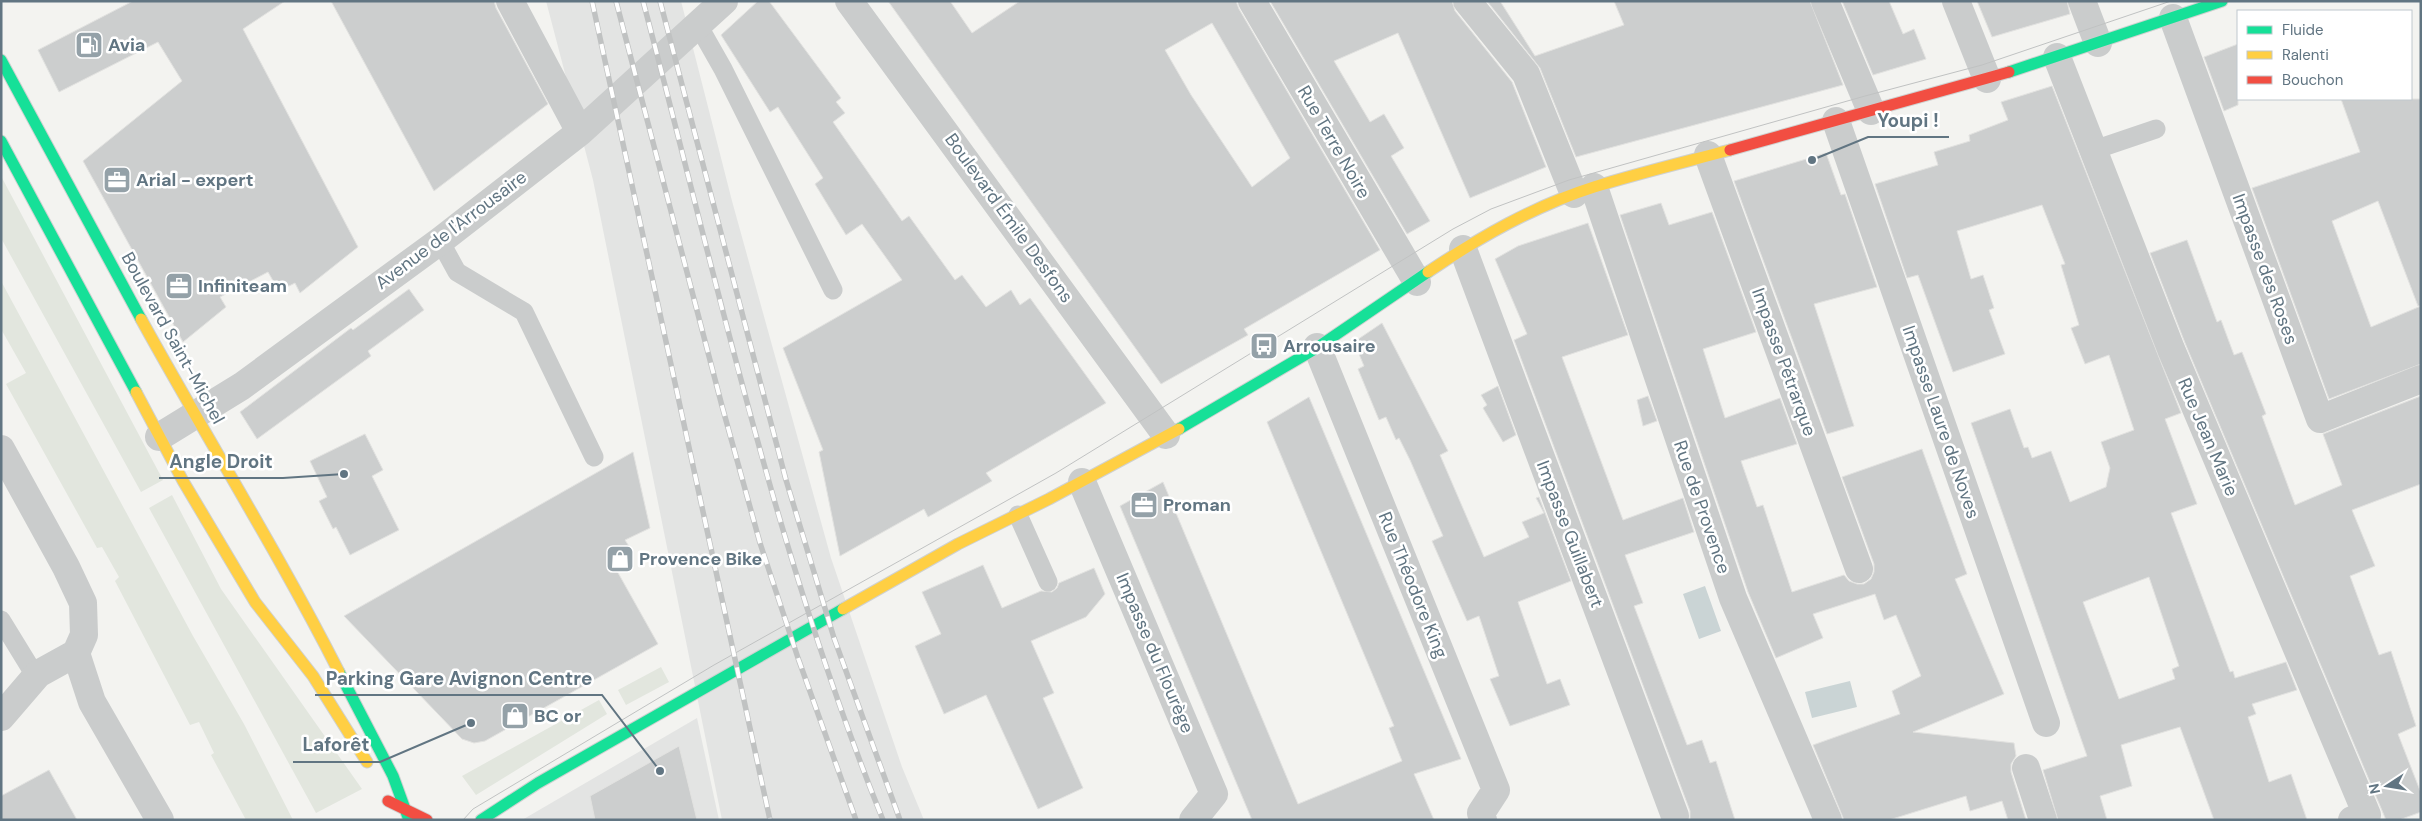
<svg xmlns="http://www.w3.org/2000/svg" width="2422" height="821" font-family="'DM Sans',sans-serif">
  <rect width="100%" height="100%" fill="#f3f3f0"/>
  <path fill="#e3e4e3" d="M546 1H681L732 201 831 558 902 767 924 820H722L593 180Z
    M697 718 719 820H522Z"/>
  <path fill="#e2e6de" d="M1 176 163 480 141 492 1 238Z
    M1 281 193 636 244 724 293 820H246L211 755 214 753 199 722 190 725 115 581 119 577 102 547 97 548 6 384 26 373 1 329Z
    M172 495 221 589 362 789 316 813 149 508Z
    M661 667 669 682 626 705 618 690Z
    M599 700 607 714 476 795 462 776Z"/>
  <path fill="#cad4d5" d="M1705 586 1721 631 1699 639 1683 594Z
    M1850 681 1857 707 1812 718 1805 692Z"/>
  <path fill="#cccece" stroke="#e2e2e0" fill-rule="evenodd" d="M133 1H285L243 29 358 247 300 293 295 283 279 291 268 272 220 297 226 307 183 342 83 161 182 81 158 42 59 92 38 50Z
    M331 1H494L496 8 548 104 434 191Z
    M758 1H769L841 98 836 102 845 113 833 122 902 221 909 216 955 280 962 275 986 307 1011 290 1020 305 1030 298 1106 403 986 473 992 481 928 517 924 509 840 556 819 452 823 450 783 348 902 280 862 224 846 235 815 184 823 178 778 107 770 112 721 35Z
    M888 1H950L972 33 1020 1H1236L1239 9 1380 250 1244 329 1248 335 1161 384ZM1212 23 1290 158 1252 187 1191 95 1165 50Z
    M1270 1H1452L1455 11 1512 82 1546 167 1470 198 1398 33 1334 61 1370 122 1384 114 1404 148 1391 156 1430 221 1407 234Z
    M1487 1H1500L1535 56 1624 25 1614 1H1810L1843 85 1576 157 1540 68Z
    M1842 1H1889L1903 34 1914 29 1926 59 1873 75Z
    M1977 1H2067L2070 14 1992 37Z
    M2238 44V105L2224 111 2204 57Z
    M2052 86 2181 413 2165 419 2197 504 2171 513 2230 672 2233 671 2235 678 2286 662 2297 690 2252 704 2256 714 2248 717 2269 782 2291 774 2307 820H2214L2180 727 2121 745 2132 786 2100 796 2107 820H2058L2043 770 2087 756 1971 423 2010 409 2024 448 2028 447 2032 458 2051 451 2070 502 2106 487 2110 468 2101 442 2134 430 2109 355 2085 364 2071 328 2079 325 2061 265 2065 264 2042 205 1957 231 1971 279 1983 275 1994 308 1989 310 2005 354 1953 372 1918 275 1907 278 1875 184 1938 165 1934 152 1970 141 1969 135 2008 120 2001 102ZM2149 577 2179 666 2172 669 2175 679 2119 699 2083 602Z
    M2341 99H2421V364L2329 399 2252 188 2360 152ZM2378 201 2418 306H2421L2371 327 2332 221Z
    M1826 153 1841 195 1845 194 1877 287 1814 304 1854 426 1827 434 1734 181Z
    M1661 203 1669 225 1712 212 1756 332 1703 349 1725 418 1780 398 1797 444 1741 461 1757 507 1763 505 1792 592 1844 575 1849 581 1857 584H1864L1871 579 1874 572V564L1842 477 1922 449 1967 574 1955 579 2004 694 1913 732 2014 743 2016 756 2011 764V772L2026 820H2008L2002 801 1970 811 1966 796 1889 820H1844L1813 745 1900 714 1892 691 1921 676 1896 615 1884 620 1875 594 1813 614 1823 638 1776 658 1748 592 1620 215Z
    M1588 223 1628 335 1562 357 1623 520 1683 498 1694 532 1625 555 1643 603 1634 606 1687 745 1702 740 1710 763 1716 761 1735 820H1690V811L1514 340 1527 334 1495 259 1518 246Z
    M2187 240 2217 322 2221 320 2234 355 2242 352 2266 414 2262 416 2295 505 2342 485 2323 434 2421 396V484L2352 510 2375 566 2350 576 2379 655 2391 651 2416 726 2398 734 2421 793V812L2399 820H2386L2185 343 2150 253Z
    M409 289 424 310 368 351 371 356 257 439 240 412 351 328 353 330Z
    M1382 323 1448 451 1440 455 1484 557 1529 537 1522 522 1544 513 1536 498 1539 497 1571 581 1518 602 1547 684 1560 679 1570 705 1510 726 1490 679 1499 676 1479 616 1467 621 1432 541 1443 536 1410 460 1399 438 1396 440 1386 417 1379 420 1358 369 1364 366 1354 342Z
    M1498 386 1516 435 1503 442 1483 408 1487 405 1481 395Z
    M1648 396 1657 421 1643 426 1637 400Z
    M1309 397 1461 759 1414 774 1434 820H1252L1120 506 1163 482 1298 804 1402 761 1389 728 1394 726 1267 422Z
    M365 434 383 470 372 476 399 530 350 555 336 527 333 529 319 501 327 497 310 461Z
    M633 452 650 528 625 540 632 551 617 571 658 644 485 741 474 743 462 739 344 616Z
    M983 565 1002 608 1041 591 1052 592 1057 588 1059 583 1094 568 1105 594 1086 617 1031 641 1054 693 1043 698 1083 788 1038 809 986 695 944 714 915 646 941 634 922 592Z
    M679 746 697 820H595L590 796Z
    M49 770 77 820H1V796Z"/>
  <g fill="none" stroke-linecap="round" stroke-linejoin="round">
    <defs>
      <path id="fast" d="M1 60 141 319
        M2009 72 2222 1
        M1 141 136 392
        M1179 429 1315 349 1428 272
        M339 672 393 776 409 820
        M481 820 538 783 843 609"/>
      <path id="slow" d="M1428 272C1480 237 1534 206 1594 187 1639 173 1685 162 1730 150
        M141 319C206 437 278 552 339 672
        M136 392 183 481 255 602 313 676 367 762
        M843 609 958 544 1049 499 1179 429"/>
      <path id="jam" d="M1730 150 2009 72
        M388 801 427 820"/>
    </defs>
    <use href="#fast" stroke="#cfd1d0" stroke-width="13"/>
    <use href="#slow" stroke="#cfd1d0" stroke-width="13"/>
    <use href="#jam" stroke="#cfd1d0" stroke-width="13"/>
    <path stroke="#cacccc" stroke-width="19" d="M698 25 723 69 833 290
      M2094 150 2156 129
      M440 241 457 272 524 312 594 457
      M1018 515 1048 582
      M1 620 36 677"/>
    <path stroke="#cacccc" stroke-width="28" d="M510 1 580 132
      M849 1 1166 435
      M1252 1 1417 282
      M1467 1 1526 74 1574 194
      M1825 1 1871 111
      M1956 1 1987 79
      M2082 1 2098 43
      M2173 18 2320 419 2421 379
      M2057 57 2171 349 2367 815 2352 820
      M1836 121 2046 723
      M1708 155 1859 569
      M1594 187 1733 598 1828 820
      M1463 249 1675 816
      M1317 347 1496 790 1481 813 1483 820
      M159 437 242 386 440 241 580 132 724 1
      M1 449 66 567 83 603 84 635 76 653
      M1082 482 1214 794 1193 820
      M76 653 92 702 160 820
      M1 717 38 674 76 653
      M2026 768 2043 820"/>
    <use href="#fast" stroke="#16e098" stroke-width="11"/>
    <use href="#slow" stroke="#ffcf43" stroke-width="11"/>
    <use href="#jam" stroke="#f24e42" stroke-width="11"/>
    <path stroke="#c0c2c2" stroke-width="1" d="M463 820 473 809 714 665 1056 473 1453 229 1491 209 1569 180 1865 96 1982 65 2171 1"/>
    <defs>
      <path id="rail" d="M592 1 770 820
        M616 1 722 406 760 543 798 658 856 820
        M643 1C716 276 776 556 883 820
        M660 1 786 480 834 638 900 820"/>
    </defs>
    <use href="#rail" stroke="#c0c2c2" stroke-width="5.5"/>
    <use href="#rail" stroke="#fff" stroke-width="4" stroke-dasharray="11" stroke-linecap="butt"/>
  </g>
  <defs>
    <symbol id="fuel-square" viewBox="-11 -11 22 22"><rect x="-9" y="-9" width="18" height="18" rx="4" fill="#94a1a8" stroke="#fff"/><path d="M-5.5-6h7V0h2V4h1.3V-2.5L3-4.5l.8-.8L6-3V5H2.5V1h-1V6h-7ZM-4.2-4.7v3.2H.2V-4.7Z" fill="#fff"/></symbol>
    <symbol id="office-square" viewBox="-11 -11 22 22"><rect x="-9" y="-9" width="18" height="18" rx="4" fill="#94a1a8" stroke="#fff"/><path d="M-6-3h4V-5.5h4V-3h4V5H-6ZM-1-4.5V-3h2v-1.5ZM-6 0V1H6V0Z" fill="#fff"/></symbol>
    <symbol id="bus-square" viewBox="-11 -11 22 22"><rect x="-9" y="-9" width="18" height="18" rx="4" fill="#94a1a8" stroke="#fff"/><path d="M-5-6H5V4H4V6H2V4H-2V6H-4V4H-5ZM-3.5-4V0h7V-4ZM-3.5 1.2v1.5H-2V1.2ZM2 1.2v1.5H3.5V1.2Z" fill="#fff"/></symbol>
    <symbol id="shop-square" viewBox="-11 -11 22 22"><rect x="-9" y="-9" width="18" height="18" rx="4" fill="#94a1a8" stroke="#fff"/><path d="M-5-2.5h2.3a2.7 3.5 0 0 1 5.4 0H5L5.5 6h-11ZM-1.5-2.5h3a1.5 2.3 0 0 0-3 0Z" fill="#fff"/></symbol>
  </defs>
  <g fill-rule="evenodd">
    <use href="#fuel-square" x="73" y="29" width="32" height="32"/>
    <use href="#office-square" x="101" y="164" width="32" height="32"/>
    <use href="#office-square" x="163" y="270" width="32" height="32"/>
    <use href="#bus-square" x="1248" y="330" width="32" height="32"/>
    <use href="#office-square" x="1128" y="489" width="32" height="32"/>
    <use href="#shop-square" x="604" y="543" width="32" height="32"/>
    <use href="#shop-square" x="499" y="700" width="32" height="32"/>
  </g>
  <g text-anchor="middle" stroke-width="5" stroke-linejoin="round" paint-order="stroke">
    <g font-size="18" font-weight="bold" fill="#617582" stroke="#fff" text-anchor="start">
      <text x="108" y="51">Avia</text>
      <text x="136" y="186">Arial - expert</text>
      <text x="198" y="292">Infiniteam</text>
      <text x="1283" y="352">Arrousaire</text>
      <text x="1163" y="511">Proman</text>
      <text x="639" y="565">Provence Bike</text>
      <text x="534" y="722">BC or</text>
    </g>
    <g font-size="18" fill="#617582" stroke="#fff">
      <text transform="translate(1334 142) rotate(60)" y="6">Rue Terre Noire</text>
      <text transform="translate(1009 218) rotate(54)" y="6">Boulevard Émile Desfons</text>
      <text transform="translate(451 230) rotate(-37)" y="6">Avenue de l'Arrousaire</text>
      <text transform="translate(2265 269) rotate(70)" y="6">Impasse des Roses</text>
      <text transform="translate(173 338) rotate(61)" y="6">Boulevard Saint-Michel</text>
      <text transform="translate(1784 362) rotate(70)" y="6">Impasse Pétrarque</text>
      <text transform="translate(1941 422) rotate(71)" y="6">Impasse Laure de Noves</text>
      <text transform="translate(2208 437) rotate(67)" y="6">Rue Jean Marie</text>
      <text transform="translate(1702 507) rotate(71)" y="6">Rue de Provence</text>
      <text transform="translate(1570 534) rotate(69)" y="6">Impasse Guillabert</text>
      <text transform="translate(1413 585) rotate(68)" y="6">Rue Théodore King</text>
      <text transform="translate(1155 653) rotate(67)" y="6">Impasse du Flourège</text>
    </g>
  </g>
  <path fill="none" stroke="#617582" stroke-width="2" d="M1812 160L1868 137H1949M344 474L283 478H159M660 771L602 695H315M471 723L380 762H293"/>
  <g fill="#617582" stroke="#fff" stroke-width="2">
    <circle cx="1812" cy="160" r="5"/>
    <circle cx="344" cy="474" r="5"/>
    <circle cx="660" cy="771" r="5"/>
    <circle cx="471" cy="723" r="5"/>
  </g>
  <g font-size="19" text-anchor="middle" font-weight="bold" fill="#617582" stroke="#fff" stroke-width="5" stroke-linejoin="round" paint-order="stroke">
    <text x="1908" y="127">Youpi !</text>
    <text x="221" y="468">Angle Droit</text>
    <text x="459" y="685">Parking Gare Avignon Centre</text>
    <text x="336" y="751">Laforêt</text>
  </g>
  <rect width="2422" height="821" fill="none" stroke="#617582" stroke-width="5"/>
  <rect x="2237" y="10" width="175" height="90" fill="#ffffff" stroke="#c0c8cd"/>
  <rect x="2247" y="26" width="25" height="8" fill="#16e098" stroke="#c0c8cd"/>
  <text x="2282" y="35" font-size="15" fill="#617582">Fluide</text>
  <rect x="2247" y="51" width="25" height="8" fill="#ffcf43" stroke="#c0c8cd"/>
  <text x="2282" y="60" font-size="15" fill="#617582">Ralenti</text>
  <rect x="2247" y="76" width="25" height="8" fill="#f24e42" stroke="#c0c8cd"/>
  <text x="2282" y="85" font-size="15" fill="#617582">Bouchon</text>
  <g transform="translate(2387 786) rotate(258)" stroke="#ffffff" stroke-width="4" paint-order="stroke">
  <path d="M0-4L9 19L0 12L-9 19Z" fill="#617582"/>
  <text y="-8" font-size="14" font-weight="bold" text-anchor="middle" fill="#617582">N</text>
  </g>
</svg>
